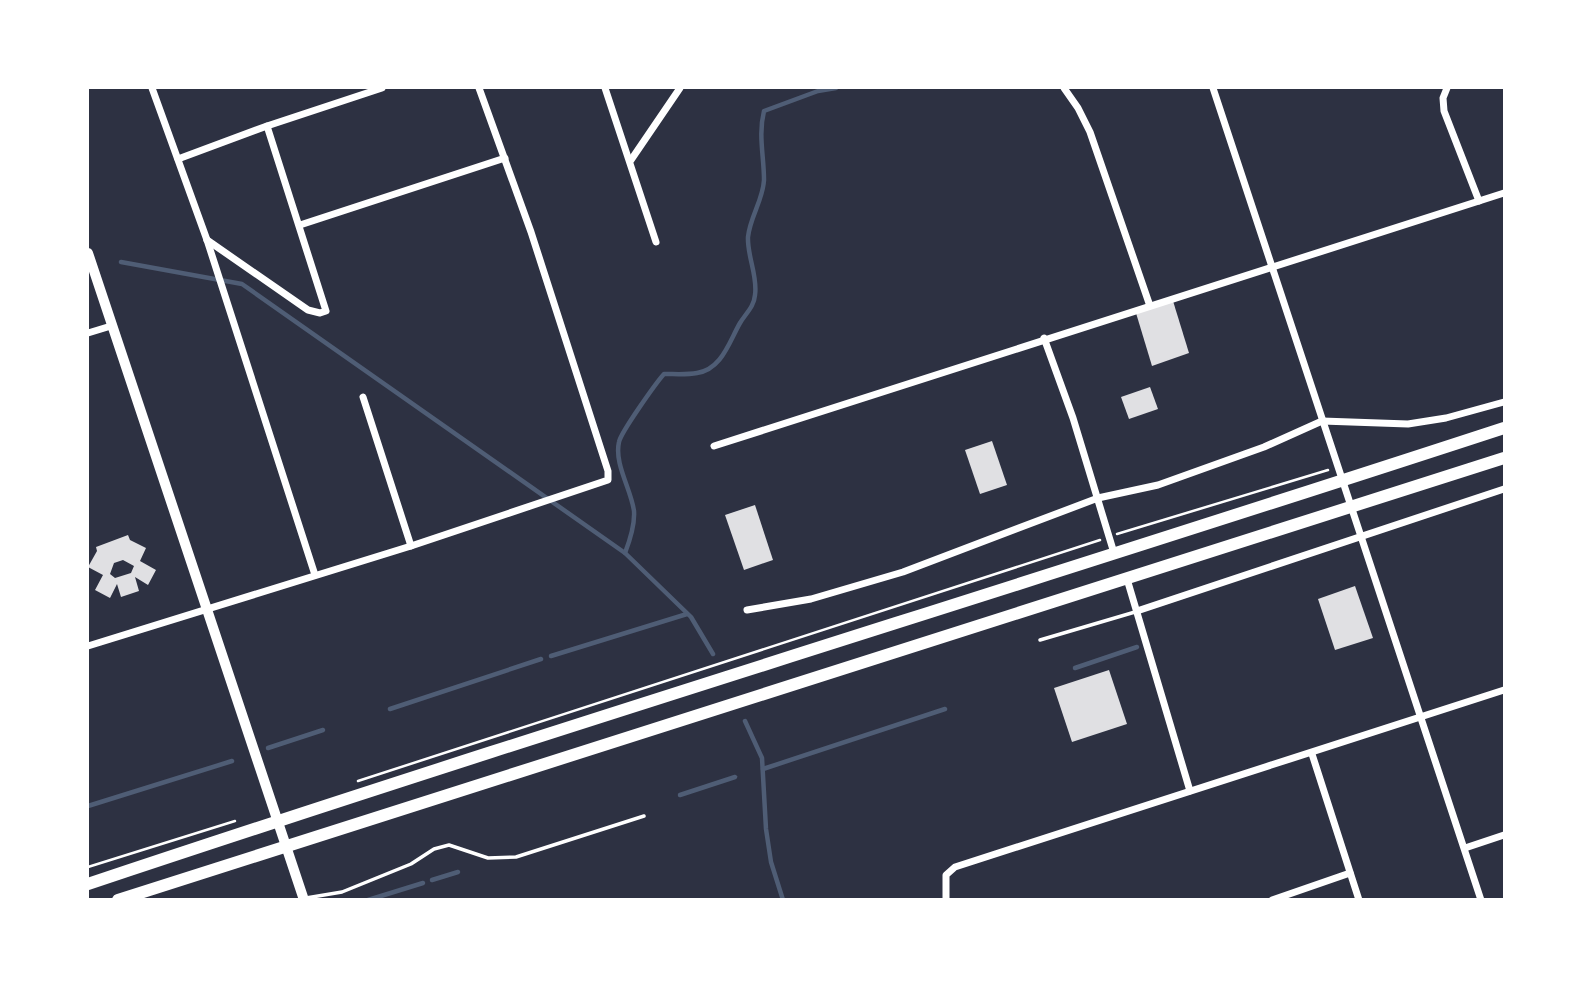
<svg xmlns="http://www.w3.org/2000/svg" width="1592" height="987" font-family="'Noto Sans',sans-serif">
  <rect width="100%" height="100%" fill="#2d3142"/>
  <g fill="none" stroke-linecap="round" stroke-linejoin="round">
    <g stroke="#4f5d75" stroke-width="4.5">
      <path d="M121,262L242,284L625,553L691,617L713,654"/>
      <path d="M625,553C630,540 635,525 634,511C631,489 614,464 619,442C621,432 656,383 664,374C675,374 687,375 697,373C722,369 729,342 740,323C746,313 754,307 755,295C758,276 747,256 748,237C750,217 763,200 764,180C764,156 758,135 764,111L818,91L836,88"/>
      <path d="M551,656L687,614"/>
      <path d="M1075,668L1137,647"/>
      <path d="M390,709L541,659"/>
      <path d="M745,721L762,758L766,829L771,862L783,900"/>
      <path d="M268,748L323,730"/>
      <path d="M763,769L945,709"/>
      <path d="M680,795L735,777"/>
      <path d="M88,806L232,761"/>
      <path d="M432,880L458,872"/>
      <path d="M368,900L423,883"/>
    </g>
  </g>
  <g fill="#e0e0e3" fill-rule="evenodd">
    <path d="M1173,301L1189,353L1152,366L1136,313Z"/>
    <path d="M1150,387L1158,409L1129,419L1121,397Z"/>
    <path d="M992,441L1007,485L980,494L965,450Z"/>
    <path d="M755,505L773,560L744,570L725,515Z"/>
    <path d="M128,535L130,540L146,548L140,561L156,570L148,585L135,577L139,591L121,597L117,584L110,598L95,590L103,575L88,567L97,551L96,547ZM123,560L134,566L131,573L115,578L110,574L114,563Z"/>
    <path d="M1355,586L1373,638L1335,650L1318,599Z"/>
    <path d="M1109,670L1127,724L1072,742L1054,688Z"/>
  </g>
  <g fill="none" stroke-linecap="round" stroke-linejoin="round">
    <g stroke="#fff" stroke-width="2.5">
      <path d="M1117,534L1328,470"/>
      <path d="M358,781L1100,540"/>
      <path d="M88,867L235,821"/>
    </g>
    <g stroke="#fff" stroke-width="3.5">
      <path d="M1040,640L1135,612"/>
      <path d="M306,898L342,892L411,864L434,849L449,845L488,858L516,857L644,816"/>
    </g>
    <g stroke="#fff" stroke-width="7">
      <path d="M152,88L207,240L315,575"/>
      <path d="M605,88L656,242"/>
      <path d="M1064,88L1078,108L1090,132L1150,306"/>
      <path d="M1213,88L1481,900"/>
      <path d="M1447,88L1443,98L1444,111L1479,201"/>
      <path d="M178,159L267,126L382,88"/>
      <path d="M631,160L680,88"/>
      <path d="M300,225L505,158"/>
      <path d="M207,240L308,310L320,313L326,311L267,126"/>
      <path d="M88,333L111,326"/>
      <path d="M1044,338L1073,418L1114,553"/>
      <path d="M363,397L411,546"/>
      <path d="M714,446L1504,193"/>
      <path d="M1127,579L1190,791"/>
      <path d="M747,610L811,599L903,572L1098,498L1158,485L1264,447L1322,421L1408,424L1446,418L1504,402"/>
      <path d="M1137,611L1504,489"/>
      <path d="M88,646L411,546L608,480V471L531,232L479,88"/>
      <path d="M1312,754L1359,900"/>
      <path d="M1465,848L1504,835"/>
      <path d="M946,900V875L955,867L1504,690"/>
      <path d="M1272,900L1350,873"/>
    </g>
    <path stroke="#fff" stroke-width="10" d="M88,253L304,900"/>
    <g stroke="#fff" stroke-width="12">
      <path d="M88,884C558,727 1033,582 1504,428"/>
      <path d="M118,900L1504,458"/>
    </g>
  </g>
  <rect width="1592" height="987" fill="none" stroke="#ffffff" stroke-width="178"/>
</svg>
